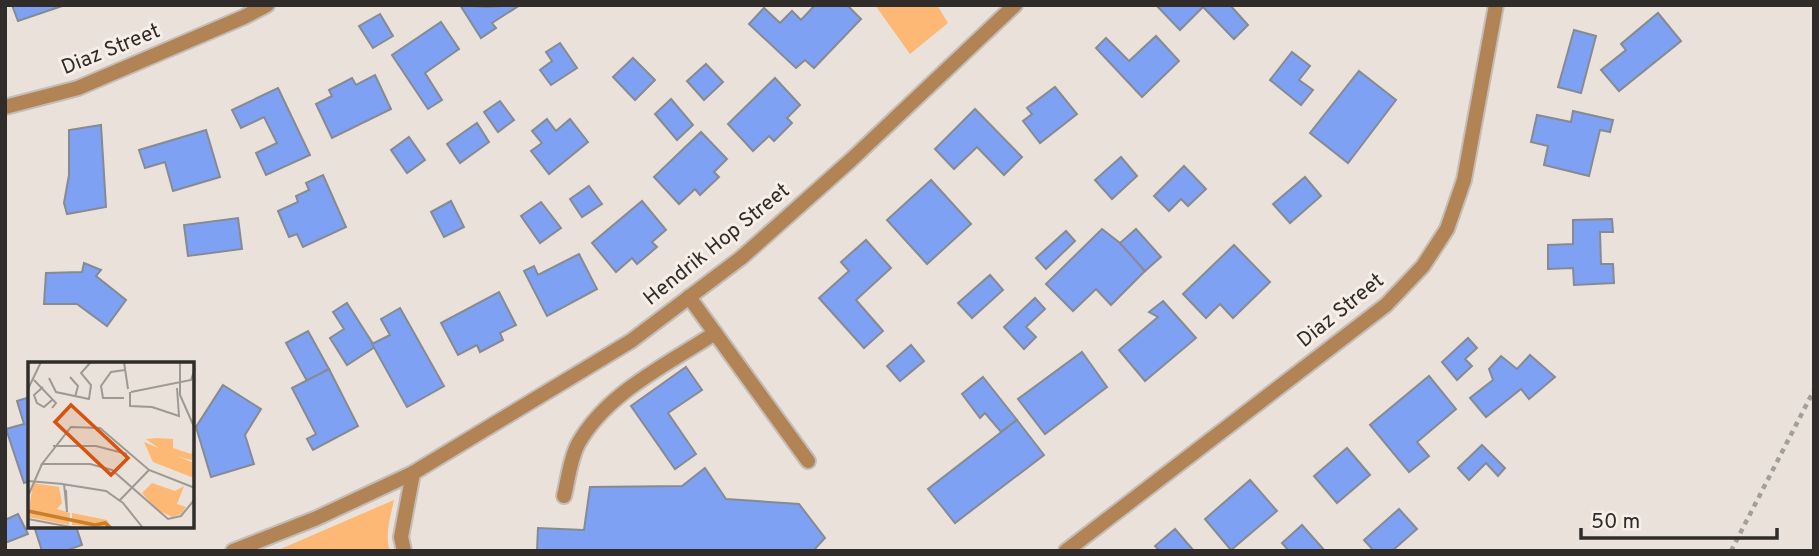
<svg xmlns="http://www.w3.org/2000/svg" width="1819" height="556" font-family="Overpass,sans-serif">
  <rect width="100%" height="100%" fill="#e9e1da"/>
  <g fill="#fcb874">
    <path d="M875,5H937L948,23L910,54Z"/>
    <path d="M394,500C391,515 384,535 390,551H276Z"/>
  </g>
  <g fill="#7fa1f4" stroke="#868a92" stroke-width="2">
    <path d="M12,5H65L18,21Z"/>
    <path d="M460,5L486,7L520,5L492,23L496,28L481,38Z"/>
    <path d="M815,5H847L861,19L814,68L805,60L796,68L749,24L764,8L780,23L792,11L801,20Z"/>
    <path d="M1156,5H1230L1248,25L1234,39L1203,7L1180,30Z"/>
    <path d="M1658,13L1681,41L1619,91L1601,70L1626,50L1621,44Z"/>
    <path d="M380,14L393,36L373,48L359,26Z"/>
    <path d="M441,22L459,49L425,73L442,100L428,109L392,55Z"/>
    <path d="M1574,30L1596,36L1581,93L1558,87Z"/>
    <path d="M1156,36L1179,61L1142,97L1096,48L1106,38L1129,61Z"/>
    <path d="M560,43L577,68L551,85L540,70L552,61L546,52Z"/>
    <path d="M1292,52L1310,66L1299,80L1313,90L1301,105L1270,80Z"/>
    <path d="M633,58L655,80L635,100L613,77Z"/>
    <path d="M706,64L723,82L704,100L687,81Z"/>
    <path d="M1359,71L1396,100L1348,163L1310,133Z"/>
    <path d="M375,75L391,109L332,138L316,104L332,96L329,90L352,78L356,85Z"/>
    <path d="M775,78L800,105L787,118L792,123L774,141L769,136L753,151L728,124Z"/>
    <path d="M1055,87L1077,114L1040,143L1023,121L1032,114L1027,108Z"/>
    <path d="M278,88L310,155L266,175L256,153L277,143L264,117L241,128L232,110Z"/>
    <path d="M671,99L693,125L677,140L655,114Z"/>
    <path d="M500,101L514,120L498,132L484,112Z"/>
    <path d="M975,109L1022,157L1004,175L977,147L954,169L935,149Z"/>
    <path d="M1573,111L1613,120L1610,132L1600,130L1589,176L1544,165L1548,146L1531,142L1537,115L1571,122Z"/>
    <path d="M547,119L556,131L570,119L588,142L549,174L531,151L542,143L532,131Z"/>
    <path d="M477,123L489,142L460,163L447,144Z"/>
    <path d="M101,125L106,207L67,214L64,203L69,175V130Z"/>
    <path d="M206,130L220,177L173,191L165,162L145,168L139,150Z"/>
    <path d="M701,132L727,159L714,172L719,177L700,195L695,189L679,204L654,177Z"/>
    <path d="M409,137L425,160L407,173L391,150Z"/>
    <path d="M1121,157L1137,176L1112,199L1095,180Z"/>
    <path d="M1184,166L1206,189L1188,206L1181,199L1169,211L1154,196Z"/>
    <path d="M323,175L346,227L303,247L297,234L289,237L278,211L298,202L296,196L309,190L306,183Z"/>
    <path d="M1305,177L1321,196L1290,223L1273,204Z"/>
    <path d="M931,180L971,224L927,264L887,220Z"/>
    <path d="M589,186L602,204L582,217L570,199Z"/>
    <path d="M451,201L464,227L444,237L431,212Z"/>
    <path d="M642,201L666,230L652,242L657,247L637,264L632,258L616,272L592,243Z"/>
    <path d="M541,202L561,228L540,243L521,216Z"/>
    <path d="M238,218L242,249L188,256L184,225Z"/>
    <path d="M1612,219L1613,232H1600L1601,264H1613L1614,283L1574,285L1573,268L1548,269V245L1573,244V220Z"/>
    <path d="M1102,229L1120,243L1145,271L1111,305L1096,289L1073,311L1046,284Z"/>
    <path d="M1136,229L1161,257L1145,271L1120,243Z"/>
    <path d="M1066,231L1075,241L1046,269L1036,258Z"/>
    <path d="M866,240L891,268L856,300L883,331L864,348L819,298L849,271L841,262Z"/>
    <path d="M1234,245L1270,282L1233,318L1220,304L1206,318L1183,294Z"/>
    <path d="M579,254L597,289L547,316L524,271L534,266L538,275Z"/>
    <path d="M84,263L101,270L96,276L126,300L107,326L77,304H44L46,273L82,272Z"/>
    <path d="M990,275L1003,290L972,318L958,303Z"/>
    <path d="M499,292L516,325L500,333L503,340L480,352L477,345L458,355L441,323Z"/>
    <path d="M1035,298L1045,309L1026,327L1036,337L1024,349L1004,327Z"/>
    <path d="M1163,301L1196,338L1145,381L1119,350L1158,317L1149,312Z"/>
    <path d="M347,303L375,347L347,365L330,338L344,329L333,312Z"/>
    <path d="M400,308L444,386L407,407L372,344L390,335L381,319Z"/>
    <path d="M308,331L329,369L307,381L286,343Z"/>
    <path d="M1468,338L1477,348L1465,359L1472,366L1457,380L1442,362Z"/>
    <path d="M911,345L924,361L900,381L887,366Z"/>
    <path d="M1082,352L1107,387L1045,434L1018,399Z"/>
    <path d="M1530,355L1555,377L1529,399L1521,389L1486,417L1470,398L1493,380L1489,369L1501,356L1517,369Z"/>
    <path d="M686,367L702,390L668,413L696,454L675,469L631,406Z"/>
    <path d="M329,369L358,426L313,450L307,439L316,434L292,388Z"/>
    <path d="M1429,376L1456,409L1417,442L1429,456L1409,472L1370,425Z"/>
    <path d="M983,377L1017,420L1001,432L985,413L980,418L962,394Z"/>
    <path d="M223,385L261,409L245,435L254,464L211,477L196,427Z"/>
    <path d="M30,397V481L24,483L6,429L24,424L17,401Z"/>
    <path d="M1017,420L1044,455L955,523L928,489Z"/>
    <path d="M1482,445L1505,468L1498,476L1486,463L1469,480L1458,468Z"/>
    <path d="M1347,448L1370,475L1337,503L1314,476Z"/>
    <path d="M705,468L726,499L799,504L825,538L813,551H537L538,528L584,530L590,487L682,486Z"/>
    <path d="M1250,480L1277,511L1231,550L1205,519Z"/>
    <path d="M1399,509L1417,529L1392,551H1374L1364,540Z"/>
    <path d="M18,514L28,534L5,543V520Z"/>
    <path d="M1302,525L1325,551H1289L1282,543Z"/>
    <path d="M34,526H76L82,545L65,551H42Z"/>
    <path d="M1175,529L1194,551H1160L1155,546Z"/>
  </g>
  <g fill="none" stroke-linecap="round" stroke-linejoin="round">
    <g stroke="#c4bdb7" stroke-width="18">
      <g id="service">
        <path d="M689,297L808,461"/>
        <path d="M564,496C568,480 570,459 578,444C607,392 667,365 715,333"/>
      </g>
    </g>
    <g stroke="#c4bdb7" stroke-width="18">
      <g id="minor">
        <path d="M5,107L78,88L244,17L267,5"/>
        <path d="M233,551L317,518L413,473L631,341L741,258L851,160L1015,5"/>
        <path d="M404,551L401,537L413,473"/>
        <path d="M1066,551L1386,305L1423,266L1447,229L1464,180L1496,5"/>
      </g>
    </g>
    <path stroke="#a49e99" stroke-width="4.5" stroke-dasharray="5 5" stroke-linecap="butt" d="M1731,551L1814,390"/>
    <use href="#service" stroke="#b28355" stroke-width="14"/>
    <use href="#minor" stroke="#b28355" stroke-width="14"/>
  </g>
  <g text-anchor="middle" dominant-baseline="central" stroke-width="6" stroke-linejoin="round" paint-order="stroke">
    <g font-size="21" fill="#2f2c29" stroke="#f6eee7">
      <text transform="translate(111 50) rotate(-22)">Diaz Street</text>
      <text transform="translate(717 245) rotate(-39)">Hendrik Hop Street</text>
      <text transform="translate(1341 311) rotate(-39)">Diaz Street</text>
    </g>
  </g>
  <g transform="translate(28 362)">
    <rect width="166" height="166" fill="#e9e1da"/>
    <path d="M129,76L145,77V86L163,92L166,84V99L136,90L118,77ZM116,80L166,101V116L125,100ZM5,121L37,126L31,125L34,141L29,147L42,151L41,163L0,155ZM124,121L147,129L156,124L149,142L158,145L153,152L144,155L128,147L114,131ZM44,151L79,158L84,166L44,163Z" fill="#fcb874"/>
    <path fill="none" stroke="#c78030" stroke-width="3.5" d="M0,149L67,163L77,161L83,166"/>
    <path fill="none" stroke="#9f9993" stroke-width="2" d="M96,0L100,27M152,0V33L167,67M42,15L50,24L47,35M21,16L28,30L61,37L63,23L53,11L63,0M6,18L28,41L24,46M15,25L6,33L9,41L16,45L24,38M0,27L13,0M102,30V44L124,45L151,54L149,26M103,30L163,18L167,6M96,36H75L73,24L83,10L97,8M25,84H68L99,92M0,119L35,122M34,122L78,129L95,141L115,166M36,122L39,150L38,128M167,126L121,108L72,66L43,65L14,102H62L84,108L140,157L153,154L167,137M0,134L14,102M92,138L121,108M0,157L48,166"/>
    <path fill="#d6540f" fill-opacity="0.15" stroke="#d6540f" stroke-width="3.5" d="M43,43L100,96L83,113L27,60Z"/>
    <rect width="166" height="166" fill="none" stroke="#2f2c29" stroke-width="3.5"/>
  </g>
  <rect width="1819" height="556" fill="none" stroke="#2f2c29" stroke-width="14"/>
  <path d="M1581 528v10h196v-10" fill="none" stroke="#2f2c29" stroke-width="3.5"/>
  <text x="1591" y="528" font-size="21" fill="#2f2c29" stroke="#f6eee7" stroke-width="5" paint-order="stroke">50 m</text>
</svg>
